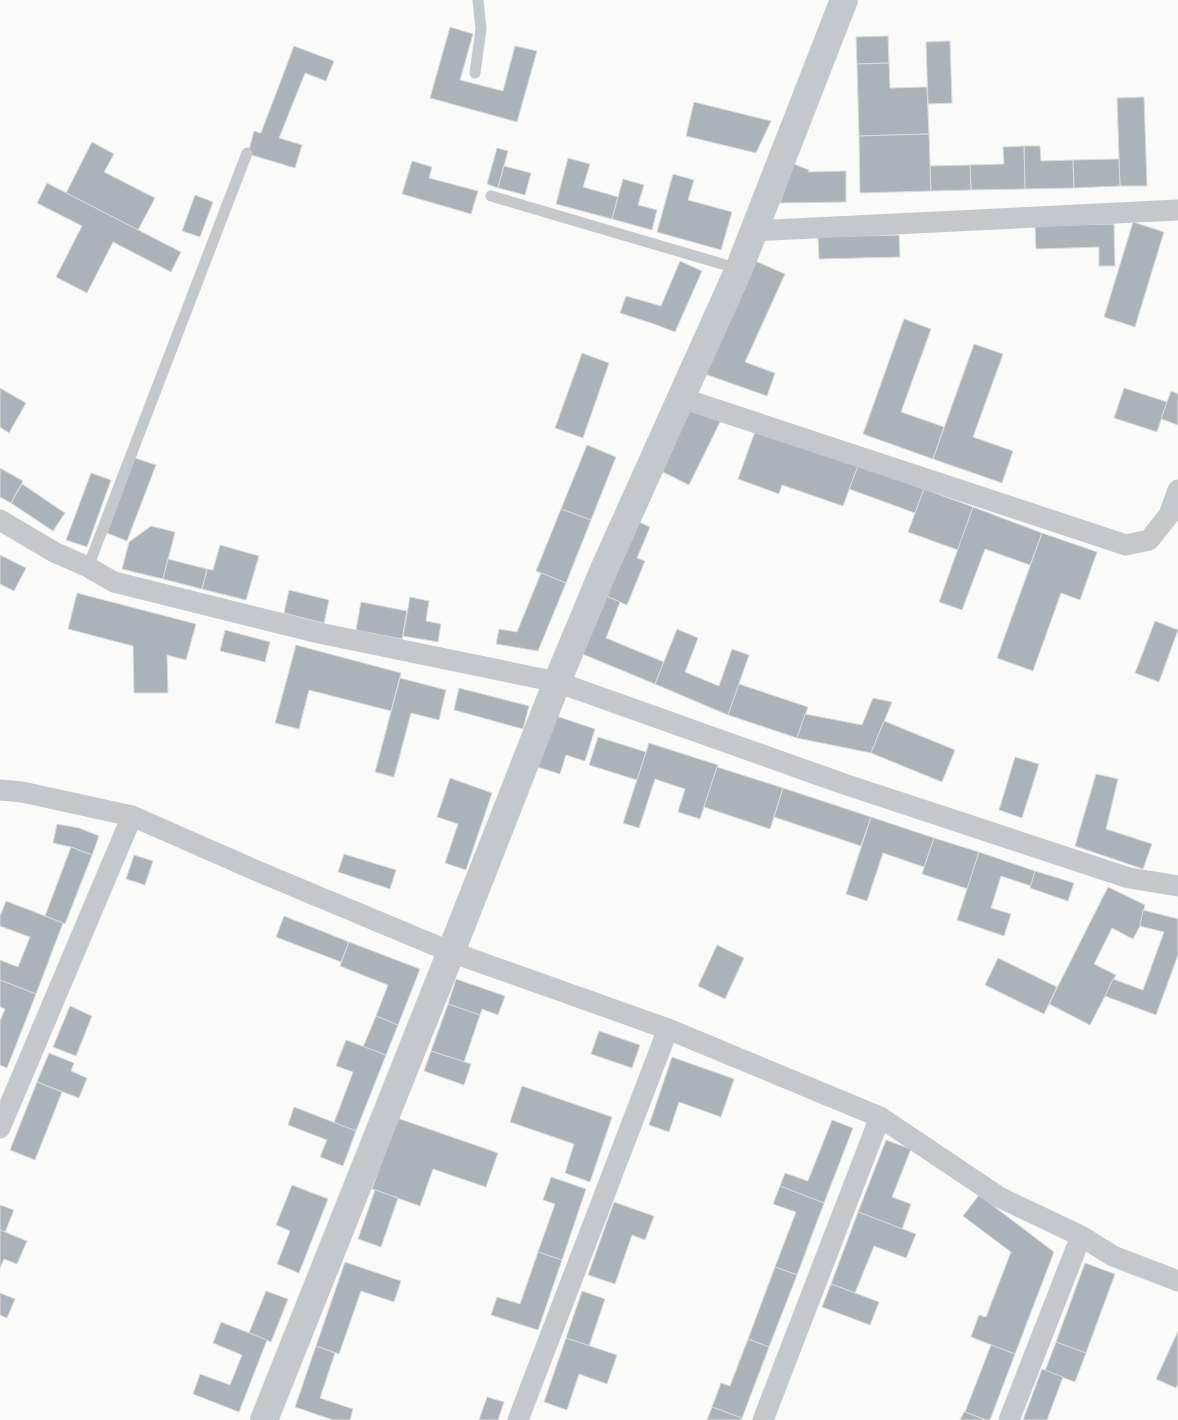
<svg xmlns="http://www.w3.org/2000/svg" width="1178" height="1420" font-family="'Nunito Sans',sans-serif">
  <rect width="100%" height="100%" fill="#fafaf8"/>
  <g fill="#aab3b9" stroke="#dcdcda">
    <path d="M450,27L473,34L460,80L503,91L515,46L537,51L517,122L430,98Z"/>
    <path d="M888,36L889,63L857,64L856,37Z"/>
    <path d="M950,41L952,103L928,104L926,42Z"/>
    <path d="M294,46L334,61L326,81L305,73L279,138L302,145L295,168L248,154L254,131L261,133Z"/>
    <path d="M889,63L890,88L927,87L929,134L859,136L857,64Z"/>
    <path d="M1144,97L1147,186H1120L1117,98Z"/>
    <path d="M694,102L771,121L756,153L686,136Z"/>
    <path d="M929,134L931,191L860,193L859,136Z"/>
    <path d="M92,142L114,154L104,172L155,198L138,230L66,193Z"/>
    <path d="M1024,146H1040L1041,161L1073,160L1074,188L1025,189Z"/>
    <path d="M1024,146L1025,189L971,190L970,165L1004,164L1003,147Z"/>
    <path d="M497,148L508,151L498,188L487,184Z"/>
    <path d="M568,158L590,164L583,187L618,197L612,219L556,204Z"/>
    <path d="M1119,159L1120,186L1074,188L1073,160Z"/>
    <path d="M412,161L432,167L429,178L478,191L471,214L402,194Z"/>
    <path d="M794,164L809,170L808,172L846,171V202L780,203Z"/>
    <path d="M970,165L971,190L931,191L930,166Z"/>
    <path d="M504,166L531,173L525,195L498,188Z"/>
    <path d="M673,174L694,180L688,200L732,212L721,250L657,232Z"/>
    <path d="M623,179L644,185L638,205L657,210L652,230L612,219Z"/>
    <path d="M47,183L181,252L171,272L113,242L87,293L56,277L82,226L37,203Z"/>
    <path d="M195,195L213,202L200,237L182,231Z"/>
    <path d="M1133,222L1164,232L1135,327L1104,317Z"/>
    <path d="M1114,224L1115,266H1099V247L1036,249L1035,226Z"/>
    <path d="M899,235L900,257L819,259L818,237Z"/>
    <path d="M753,260L785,274L745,362L775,373L767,396L702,373Z"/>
    <path d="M680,261L702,271L675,332L654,324L620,313L626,296L661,306Z"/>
    <path d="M904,319L931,329L901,412L944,427L933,459L863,434Z"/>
    <path d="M974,344L1003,354L973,437L1013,451L1002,483L933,459Z"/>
    <path d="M582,353L609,363L583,438L555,428Z"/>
    <path d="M0,388L26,403L9,433L0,427Z"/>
    <path d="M1124,388L1167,402L1157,432L1114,418Z"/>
    <path d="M1171,391L1178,394V425L1161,419Z"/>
    <path d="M687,404L721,420L689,485L655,468Z"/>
    <path d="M756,429L858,466L843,506L782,485L779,494L738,479Z"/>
    <path d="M587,445L616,457L591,520L561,509Z"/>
    <path d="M135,458L156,465L127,541L107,533Z"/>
    <path d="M858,466L924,489L915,513L849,489Z"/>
    <path d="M0,468L23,481L11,503L0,497Z"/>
    <path d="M91,473L111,480L87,547L66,540Z"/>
    <path d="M22,484L65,513L53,531L11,503Z"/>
    <path d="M924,489L973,507L958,550L908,532Z"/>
    <path d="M973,507L1042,533L1030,565L985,549L962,610L939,602Z"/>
    <path d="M561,509L591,520L566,583L536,571Z"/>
    <path d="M630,518L650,527L637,558L645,561L627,605L599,593Z"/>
    <path d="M151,526L175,532L163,579L122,569L129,542Z"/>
    <path d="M1042,533L1097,552L1080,600L1061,593L1033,671L997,658Z"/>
    <path d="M220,545L259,556L246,600L202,589L207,569L213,570Z"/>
    <path d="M0,555L26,568L14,591L0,584Z"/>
    <path d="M168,559L207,569L202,589L163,579Z"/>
    <path d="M541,573L566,583L538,651L496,644L499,629L517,632Z"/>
    <path d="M289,590L329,600L324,623L284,613Z"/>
    <path d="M77,593L196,624L186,660L167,655L168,693H134L133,646L68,629Z"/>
    <path d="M599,593L620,602L606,638L664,662L655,684L575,651Z"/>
    <path d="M410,597L429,601L426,621L441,624L438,642L403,636Z"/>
    <path d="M361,602L407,611L402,639L356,630Z"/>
    <path d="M1155,621L1178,630L1159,682L1135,673Z"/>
    <path d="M677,629L698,638L685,672L719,686L732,649L749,655L728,715L655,684Z"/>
    <path d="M225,630L270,642L265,662L220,651Z"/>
    <path d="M296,645L401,673L391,711L309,690L299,729L275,723Z"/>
    <path d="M400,678L446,690L439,720L411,713L394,777L375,772Z"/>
    <path d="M739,684L808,707L797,738L728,715Z"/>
    <path d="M459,688L529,706L523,729L454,710Z"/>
    <path d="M873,698L892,702L871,753L797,738L805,714L862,725Z"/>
    <path d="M550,714L595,729L585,761L566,755L560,774L534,766Z"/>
    <path d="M884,721L955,750L942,782L871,753Z"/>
    <path d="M598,737L646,752L637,780L589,765Z"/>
    <path d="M649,743L718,765L700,819L678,812L685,789L655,779L639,828L623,823Z"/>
    <path d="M1015,757L1039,764L1022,818L999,810Z"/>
    <path d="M717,767L783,788L770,829L704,807Z"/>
    <path d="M1096,774L1118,779L1106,829L1152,844L1143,869L1075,846Z"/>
    <path d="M450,778L492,793L466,870L445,863L458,824L437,817Z"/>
    <path d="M783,788L871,817L861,846L774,817Z"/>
    <path d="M871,817L934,838L924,867L883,853L867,901L846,894Z"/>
    <path d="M57,824L79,828L99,836L92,855L71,847L53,843Z"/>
    <path d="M934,838L979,852L968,889L922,874Z"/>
    <path d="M71,847L92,855L65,924L45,916Z"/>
    <path d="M979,852L1035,871L1031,886L1001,876L991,908L1011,914L1004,936L957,920Z"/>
    <path d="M344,854L396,870L390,889L338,872Z"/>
    <path d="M134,855L153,861L145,885L126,879Z"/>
    <path d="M1035,871L1074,883L1068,901L1030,888Z"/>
    <path d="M1108,887L1145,905L1140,926L1133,939L1112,928L1094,964L1116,975L1090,1025L1049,1004Z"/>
    <path d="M6,901L63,923L36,994L0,980V960L18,967L30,937L0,926V916Z"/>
    <path d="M1143,910L1178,919V955L1156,1015L1105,996L1113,979L1143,990L1164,932L1140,926Z"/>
    <path d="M284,916L349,942L341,962L276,937Z"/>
    <path d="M349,942L420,969L398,1025L376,1016L388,985L340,966Z"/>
    <path d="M717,945L744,958L725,999L698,986Z"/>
    <path d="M998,958L1057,987L1044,1014L985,985Z"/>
    <path d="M456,979L505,996L498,1015L482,1009L480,1015L448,1004Z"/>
    <path d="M0,980L36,994L7,1068L0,1065V1021L5,1009L0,1007Z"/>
    <path d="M448,1004L480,1015L464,1062L431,1051Z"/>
    <path d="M70,1006L92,1016L76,1056L53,1047Z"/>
    <path d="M376,1016L398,1025L386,1055L363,1047Z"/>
    <path d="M599,1031L640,1045L632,1068L591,1054Z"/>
    <path d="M346,1040L386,1055L356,1131L334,1123L353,1072L336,1066Z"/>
    <path d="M431,1051L471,1064L464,1085L424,1071Z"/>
    <path d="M49,1053L74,1063L71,1071L87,1078L79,1098L37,1082Z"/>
    <path d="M672,1057L734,1079L721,1117L679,1102L669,1132L649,1125Z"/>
    <path d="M37,1082L62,1092L35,1160L10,1150Z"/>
    <path d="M522,1086L612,1117L590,1182L565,1173L574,1144L510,1122Z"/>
    <path d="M294,1107L356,1131L343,1166L320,1157L327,1140L288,1125Z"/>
    <path d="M397,1118L498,1153L486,1187L433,1169L420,1206L372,1189Z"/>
    <path d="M832,1120L853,1128L824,1203L780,1186L785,1173L808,1181Z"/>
    <path d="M886,1140L911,1149L892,1197L911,1204L902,1229L858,1212Z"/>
    <path d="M551,1177L586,1189L562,1260L538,1252L555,1204L543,1200Z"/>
    <path d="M292,1185L328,1199L299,1273L277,1264L290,1231L276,1225Z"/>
    <path d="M780,1186L824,1203L797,1275L775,1267L796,1212L773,1204Z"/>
    <path d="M375,1190L398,1198L381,1247L358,1239Z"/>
    <path d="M979,1195L1054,1252L1015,1354L971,1337L979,1315L986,1317L1011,1252L963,1216Z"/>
    <path d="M614,1202L654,1216L645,1240L632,1235L615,1284L588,1275Z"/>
    <path d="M0,1205L14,1210L5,1232L0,1230Z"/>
    <path d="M858,1212L916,1234L906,1258L874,1246L855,1293L831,1284Z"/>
    <path d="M0,1230L27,1241L17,1264L4,1259L0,1268Z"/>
    <path d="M538,1252L562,1260L538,1330L491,1315L497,1297L520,1304Z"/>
    <path d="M345,1262L401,1281L394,1302L361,1291L339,1354L316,1346Z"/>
    <path d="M1085,1263L1115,1274L1086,1353L1056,1342Z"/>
    <path d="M775,1267L797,1275L769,1347L748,1339Z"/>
    <path d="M831,1284L879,1302L870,1325L822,1307Z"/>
    <path d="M266,1291L288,1299L271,1342L249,1333Z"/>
    <path d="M582,1291L605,1299L589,1346L566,1338Z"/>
    <path d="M0,1293L15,1299L7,1318L0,1315Z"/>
    <path d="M221,1322L267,1340L239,1412L193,1394L200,1374L230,1385L242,1355L213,1343Z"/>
    <path d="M1178,1331V1384L1176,1388L1156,1379Z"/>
    <path d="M566,1338L617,1355L607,1384L579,1374L567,1410L544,1402Z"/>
    <path d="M748,1339L769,1347L742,1418L712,1407L721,1383L730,1386Z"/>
    <path d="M1056,1342L1086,1353L1075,1382L1045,1371Z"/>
    <path d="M991,1345L1015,1354L990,1420H986L965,1412Z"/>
    <path d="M316,1346L335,1353L320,1398L353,1409L350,1420H333L295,1407Z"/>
    <path d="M1042,1369L1063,1377L1047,1420H1023Z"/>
    <path d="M487,1397L504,1402L498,1420H479Z"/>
    <path d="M712,1407L742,1418L741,1420H707Z"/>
    <path d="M964,1412H965L986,1420H960Z"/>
  </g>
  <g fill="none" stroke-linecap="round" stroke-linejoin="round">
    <g stroke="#c3c8cc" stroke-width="11">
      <path d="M475,73L481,29L478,0"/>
      <path d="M491,196L739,269"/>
      <path d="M88,567L247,153"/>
    </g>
    <g stroke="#c3c8cc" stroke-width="21">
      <path d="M754,231L1178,210"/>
      <path d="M681,398L1126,545L1149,540L1169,515L1178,490"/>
      <path d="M0,520L54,552L88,567L114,582L319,633L557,682L844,784L1129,878L1178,886"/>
      <path d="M0,790L22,792L132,816L257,871L451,952L668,1029L880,1117L999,1197L1081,1236L1113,1256L1178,1281"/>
      <path d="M0,1128L132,816"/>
      <path d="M518,1420L668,1029"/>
      <path d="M763,1420L880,1117"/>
      <path d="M1009,1420L1081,1236"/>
    </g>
    <path stroke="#c3c8cc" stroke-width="28" d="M264,1420L451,952L557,682L605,567L739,269L844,0"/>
  </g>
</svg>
